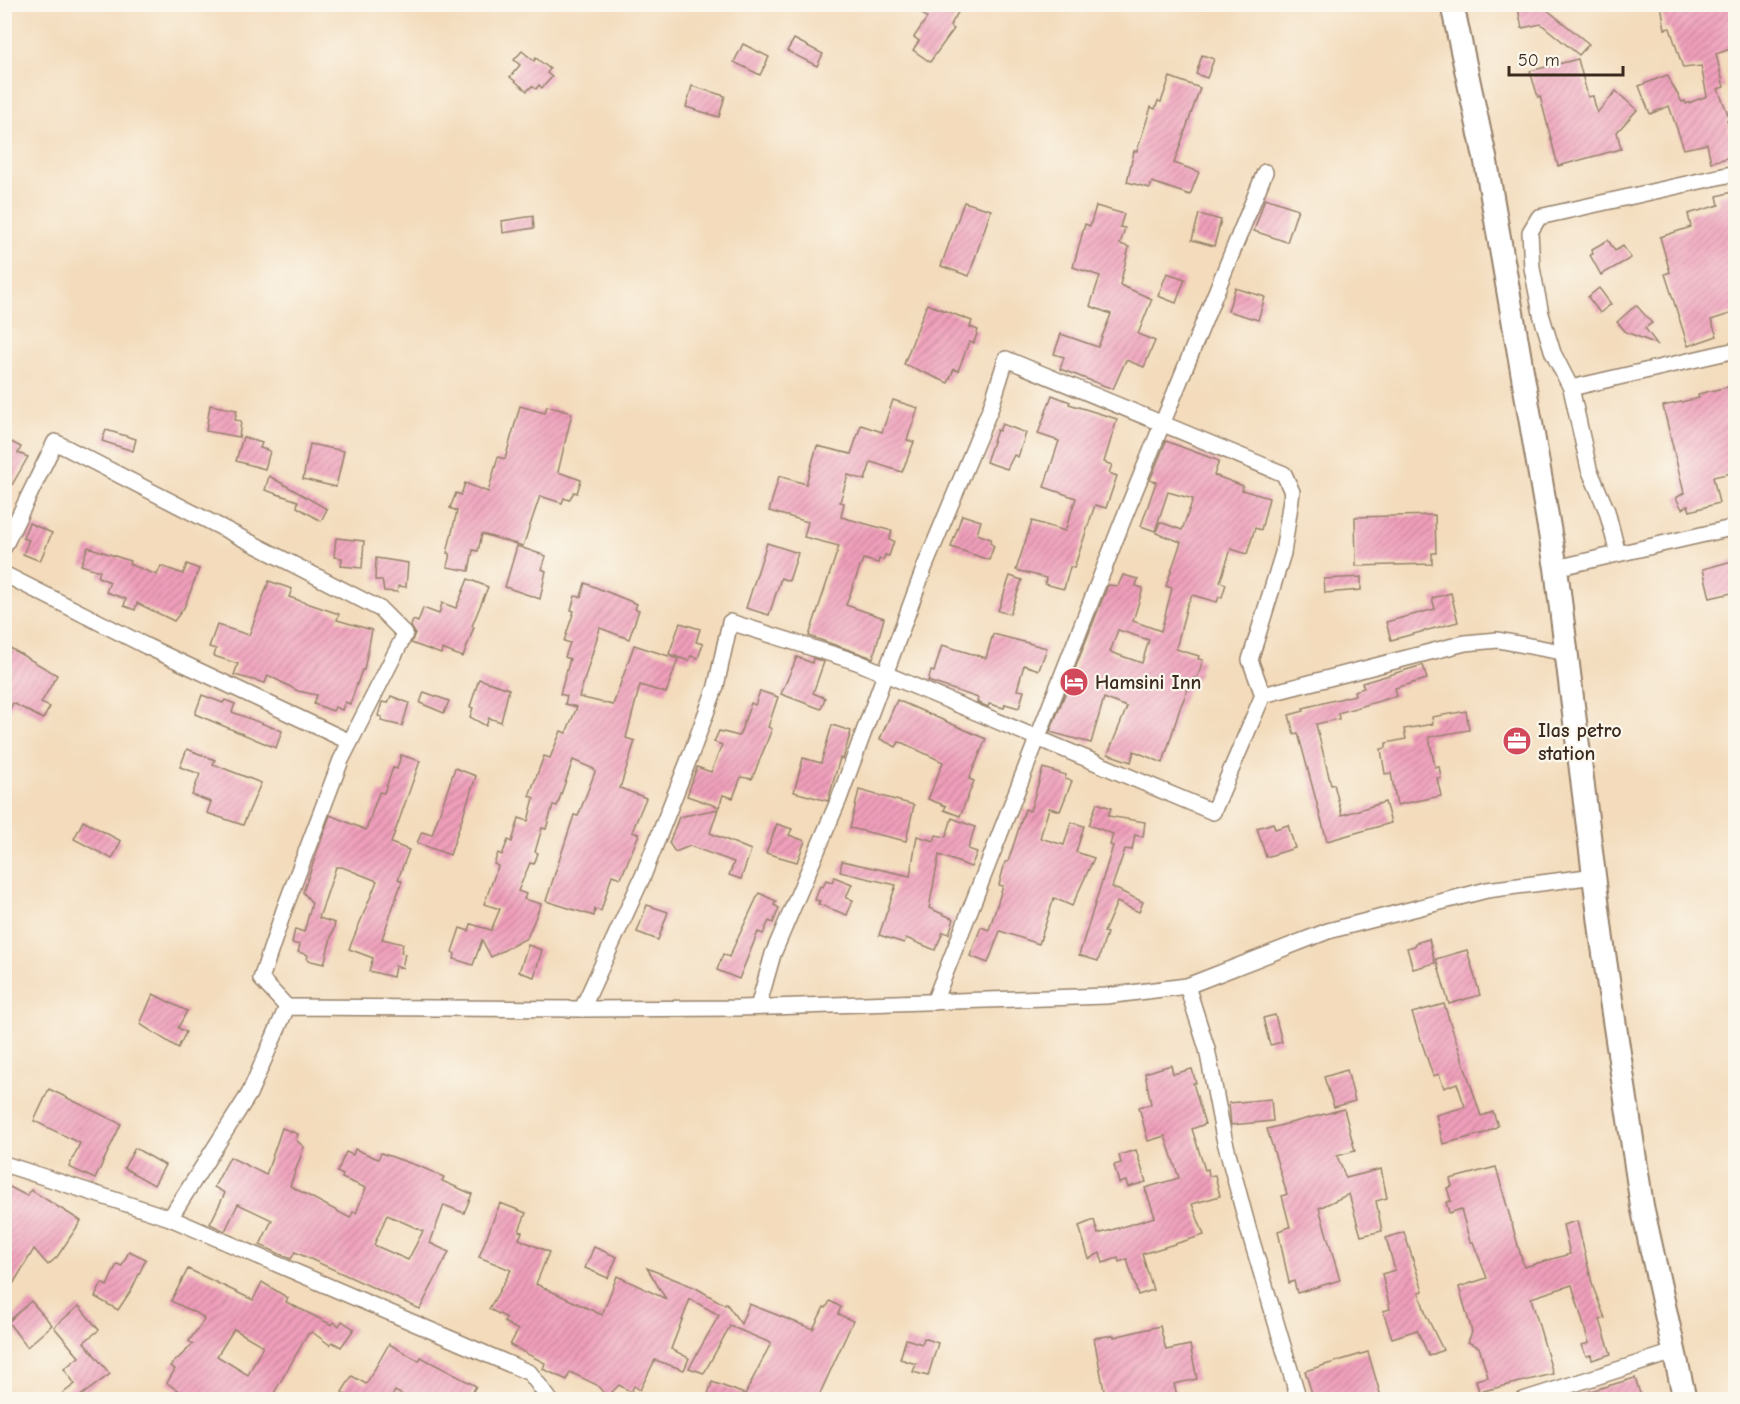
<svg xmlns="http://www.w3.org/2000/svg" width="1740" height="1404" font-family="'Comic Neue',sans-serif">
  <defs>
    <pattern id="building-hatch" width="6" height="6" patternUnits="userSpaceOnUse" patternTransform="scale(1.5)"><rect width="6" height="6" fill="#f09fbb"/><path d="M-1 1l2-2M0 6l6-6M5 7l2-2" fill="none" stroke="#c48297"/></pattern>
  </defs>
  <rect width="100%" height="100%" fill="#fbf7ec"/>
  <filter id="ink" filterUnits="userSpaceOnUse"><feTurbulence type="fractalNoise" baseFrequency=".0167" numOctaves="2"/><feDisplacementMap in="SourceGraphic" scale="12" xChannelSelector="R" yChannelSelector="G"/><feConvolveMatrix kernelMatrix="1 2 1 2 8 2 1 2 1" color-interpolation-filters="sRGB"/></filter>
  <filter id="wash" filterUnits="userSpaceOnUse"><feTurbulence type="fractalNoise" baseFrequency=".008" numOctaves="4" result="noise"/><feDisplacementMap in="SourceGraphic" scale="24" xChannelSelector="R" yChannelSelector="G"/><feGaussianBlur stdDeviation="1.35" result="paint"/><feColorMatrix in="noise" values="0 0 0 0 0 0 0 0 0 0 0 0 0 0 0 0 0 1.4 0 .05"/><feComposite in="paint" operator="in"/></filter>
  <g filter="url(#wash)">
    <rect width="100%" height="100%" fill="#f3dbbb"/>
    <g id="blocks">
      <g fill="url(#building-hatch)" fill-rule="evenodd">
        <path d="M911,4H954L960,9L950,26L954,29L930,62L913,50L919,41L914,37L927,18Z"/>
        <path d="M1517,4H1540L1589,44L1579,55L1541,24L1522,28Z"/>
        <path d="M1661,4H1730L1736,47L1716,54L1724,87L1718,89L1730,119L1727,120L1736,156L1711,162L1707,144L1684,149L1669,106L1650,114L1639,86L1667,75L1682,102L1685,101L1686,104L1707,96L1701,66L1683,68L1670,28L1665,29Z"/>
        <path d="M794,39L823,54L817,66L787,51Z"/>
        <path d="M743,44L769,57L760,75L734,62Z"/>
        <path d="M522,51L534,61L536,58L550,69L547,73L552,77L542,88L539,85L536,89L532,86L527,91L510,77L520,65L514,60Z"/>
        <path d="M1202,55L1214,59L1207,78L1196,74Z"/>
        <path d="M1578,59L1588,97L1593,96L1597,113L1616,91L1637,110L1617,132L1621,149L1558,166L1540,96L1538,97L1530,71Z"/>
        <path d="M1170,77L1200,88L1174,163L1199,172L1190,195L1152,182L1150,188L1127,182L1134,151H1137L1151,107L1155,109L1158,101L1161,102Z"/>
        <path d="M692,86L725,96L719,117L686,107Z"/>
        <path d="M1736,191V312L1711,320L1717,336L1688,346L1665,274L1670,272L1660,237L1691,227L1688,214L1719,205L1717,196Z"/>
        <path d="M1265,198L1298,209L1287,242L1254,231Z"/>
        <path d="M964,202L991,210L969,276L941,266Z"/>
        <path d="M1096,206L1124,214L1120,227L1125,228L1120,244L1129,247L1120,285L1152,299L1138,334L1155,341L1144,367L1126,360L1113,389L1060,369L1064,357L1054,354L1061,334L1098,347L1111,314L1090,306L1100,276L1073,267L1085,224L1090,226Z"/>
        <path d="M1199,214L1221,220L1214,246L1192,240Z"/>
        <path d="M533,216L534,228L503,233L502,221Z"/>
        <path d="M1608,240L1615,251L1623,246L1631,258L1601,275L1590,255L1593,254L1592,249Z"/>
        <path d="M1167,273L1185,279L1176,303L1158,296Z"/>
        <path d="M1235,288L1265,297L1258,320L1228,311Z"/>
        <path d="M1599,288L1611,304L1600,313L1588,297Z"/>
        <path d="M927,304L972,321L970,327L978,330L974,343L969,342L958,371L954,369L948,383L904,364Z"/>
        <path d="M1636,305L1652,323L1645,328L1657,344L1626,332L1617,322Z"/>
        <path d="M1736,385V472L1713,477L1719,503L1690,511L1688,505L1682,509L1676,498L1684,493L1663,406L1699,398L1698,394Z"/>
        <path d="M1052,395L1070,402L1069,404L1117,419L1104,462L1112,465L1109,473L1117,476L1106,508L1095,505L1074,568L1070,567L1064,589L1045,584L1046,578L1016,570L1032,521L1065,531L1076,498L1044,487L1059,441L1038,434Z"/>
        <path d="M893,400L918,408L907,440L914,442L902,472L871,462L865,480L848,475L840,502L844,503L841,517L892,531L889,540L894,541L889,556L885,555L883,560L879,559L878,563L863,559L846,605L884,618L873,658L809,636L839,546L804,537L808,522L769,511L779,476L806,484L817,446L851,454L861,425L882,432Z"/>
        <path d="M210,405L237,410L235,420L241,421L239,437L206,431Z"/>
        <path d="M520,406L545,413L547,406L572,413L558,472L581,480L577,493L574,492L569,500L564,498L562,503L540,496L523,546L482,534L478,551L473,550L469,571L447,567L450,554L447,553L457,511L450,508L456,493L461,495L465,483L488,492L498,457L505,459Z"/>
        <path d="M1002,424L1026,433L1018,457L1014,455L1007,469L986,462L997,430L999,431Z"/>
        <path d="M106,430L136,439L133,451L102,441Z"/>
        <path d="M243,437L262,443L260,448L270,451L265,469L236,461Z"/>
        <path d="M4,438L21,447L18,453L28,457L4,499Z"/>
        <path d="M1166,441L1219,461L1214,475L1243,486L1242,490L1269,498L1261,530L1255,528L1247,554L1231,549L1220,582L1226,584L1222,597H1219L1217,602L1192,595L1187,605L1176,649L1199,656L1198,659L1203,660L1197,679L1193,678L1191,682L1180,708L1163,763L1134,751L1131,762L1108,754L1127,707L1104,698L1091,743L1050,732L1108,585L1118,586L1123,575L1138,579L1136,586L1143,588L1133,621L1161,631L1172,588L1166,586L1181,542L1156,533L1160,522L1182,530L1193,499L1168,492L1155,531L1141,526L1156,482L1150,480ZM1118,630L1149,640L1142,663L1110,652Z"/>
        <path d="M310,444L344,451L336,487L303,479Z"/>
        <path d="M269,476L327,509L321,521L297,507L298,501L265,490Z"/>
        <path d="M962,515L981,521L977,534L991,539L990,543L994,546L989,560L951,547Z"/>
        <path d="M1435,515L1436,553H1432V564L1356,566L1355,517Z"/>
        <path d="M29,523L52,533L40,561L23,554L29,540L23,538Z"/>
        <path d="M336,538L364,541L362,568L341,566L342,558L334,557Z"/>
        <path d="M767,543L798,553L789,581L781,578L769,615L746,608Z"/>
        <path d="M517,546L546,556L542,569L546,571L540,599L505,587Z"/>
        <path d="M88,547L130,561L129,564L157,575L161,566L183,574L187,564L199,569L184,608L174,621L137,603L135,610L124,606L126,599L106,592L110,582L98,577L100,571L81,565Z"/>
        <path d="M376,558L408,563L406,587L398,586L397,592L384,591L382,580H375Z"/>
        <path d="M1736,560V592L1710,598L1703,569Z"/>
        <path d="M1010,576L1022,580L1010,614L998,611Z"/>
        <path d="M1361,577V590L1325,593L1324,579Z"/>
        <path d="M468,579L488,587L472,626L474,627L463,657L442,649L441,654L411,643L415,633L411,626L413,620L418,622L423,608L439,614L442,603L456,608Z"/>
        <path d="M269,581L292,589L289,597L339,614L337,620L372,630L364,670H362L350,704L345,702L342,710L335,707L333,711L314,704L317,695L298,691L268,675L265,683L234,675L238,664L214,656L216,649L209,647L217,625L249,635Z"/>
        <path d="M585,583L637,604L635,609L639,610L629,639L600,628L579,697L613,705L634,645L678,659L666,693L640,685L626,738L635,741L620,788L646,798L632,832L639,834L621,878L612,875L601,911L595,909L594,916L546,901L574,815L578,816L595,772L594,769L573,760L557,806L553,805L546,829L542,828L535,852L538,853L534,864L530,863L518,891L526,894L524,899L541,904L527,938L491,957L482,940L473,965L454,959L455,954L452,952L460,928L469,931L471,924L491,930L500,909L484,904L498,866L494,864L498,853L502,855L508,840L512,842L519,818L528,821L534,798L529,796L544,756L550,758L561,731L566,733L577,707L565,704L567,696L560,694L570,659L565,657L570,643L564,641L574,611L571,610L575,596L581,597Z"/>
        <path d="M1451,593L1458,622L1391,640L1386,622L1435,609L1432,598Z"/>
        <path d="M680,623L700,629L696,642L703,644L698,658L691,656L689,661L669,654Z"/>
        <path d="M993,634L1047,648L1039,670L1024,665L1017,690L1024,691L1019,708L1005,704L1004,708L989,704L988,707L977,702L978,698L928,681L931,671L934,672L942,645L986,658Z"/>
        <path d="M10,648L57,675L41,703L50,707L43,719L13,703L4,720V658Z"/>
        <path d="M797,657L812,663L813,658L824,662L813,693L825,698L821,709L781,694Z"/>
        <path d="M1423,665L1427,679L1395,688L1397,696L1338,713L1339,719L1316,724L1331,785L1334,784L1342,815L1385,802L1391,823L1327,841L1298,733L1294,734L1289,715L1304,711L1303,708L1355,695L1354,691L1364,688L1362,683Z"/>
        <path d="M479,679L509,689L501,722L489,718L486,726L470,717L473,708L470,707Z"/>
        <path d="M760,691L778,697L768,727L772,729L752,779L741,777L733,798L723,795L719,807L687,796L697,767L711,772L722,745L714,742L719,731L739,736L751,703L755,705Z"/>
        <path d="M424,692L449,701L444,713L420,703Z"/>
        <path d="M202,695L223,703L225,700L235,704L232,712L282,731L276,748L195,714Z"/>
        <path d="M391,696L409,703L402,726L381,721L382,717L378,716L382,702L388,703Z"/>
        <path d="M897,700L986,739L969,779L974,781L960,816L944,810L946,806L928,799L943,762L903,743L899,742L896,747L880,739Z"/>
        <path d="M1466,711L1469,730L1429,737L1435,767L1439,766L1441,778H1437L1441,796L1397,805L1391,773L1385,774L1381,749L1386,748V743L1406,739L1404,729L1433,724L1432,717Z"/>
        <path d="M832,725L851,731L843,759L840,758L828,801L794,792L803,758L821,763Z"/>
        <path d="M187,749L215,760L213,764L261,783L243,825L207,813L211,802L192,795L200,774L180,767Z"/>
        <path d="M401,755L420,761L391,843L409,850L398,879L402,881L382,939L403,944L401,953L405,954L402,968L395,966L393,977L369,971L373,958L349,949L377,881L342,867H336L319,918L335,923L324,964L307,960L308,955L298,952L300,945L292,943L295,929L304,932L312,903L303,892L330,815L366,830L379,792L384,793L393,768L397,769Z"/>
        <path d="M455,768L476,776L450,855L417,843L422,832L432,835Z"/>
        <path d="M1043,768L1066,775L1065,779L1072,781L1060,811L1049,808L1040,838L1064,845L1071,822L1084,826L1076,852L1094,858L1072,906L1054,898L1039,944L1000,931L988,963L970,956L981,927L989,930L1003,886L999,885L1005,862H1008L1025,809L1030,811Z"/>
        <path d="M859,790L914,805L906,841L850,828Z"/>
        <path d="M1097,803L1111,808L1108,816L1145,822L1143,837L1135,835L1132,850L1125,849L1112,887L1143,902L1139,912L1117,902L1104,932L1107,933L1098,961L1079,955L1113,846L1110,845L1113,834L1089,825Z"/>
        <path d="M718,809L710,833L751,850L741,879L729,875L734,862L690,846L675,852L669,843L679,817Z"/>
        <path d="M952,818L975,827L968,849L977,852L971,867L939,855L929,908L954,919L949,934L943,932L935,950L906,938L904,943L879,935L896,885L840,872L842,861L910,876L917,836L934,841L936,835L946,837Z"/>
        <path d="M83,821L121,841L112,859L74,839Z"/>
        <path d="M1273,823L1275,829L1288,825L1295,848L1266,857L1257,828Z"/>
        <path d="M777,824L792,829L789,835L805,841L797,862L766,853Z"/>
        <path d="M834,877L852,884L846,898L853,900L847,915L818,904L820,901L815,900L820,886L823,887L826,880L832,882Z"/>
        <path d="M759,893L776,901L774,905L779,908L773,923L769,921L763,934L758,932L739,979L717,970L723,954L729,957Z"/>
        <path d="M647,905L668,912L658,940L637,932Z"/>
        <path d="M1429,939L1435,963L1413,969L1407,948L1415,946V943Z"/>
        <path d="M528,945L542,950L534,977L519,972Z"/>
        <path d="M1467,950L1480,995L1449,1004L1436,959Z"/>
        <path d="M153,994L187,1011L178,1028L186,1032L178,1048L140,1024Z"/>
        <path d="M1444,1004L1481,1116L1493,1112L1498,1126L1485,1133L1443,1144L1436,1115L1465,1107L1457,1083L1444,1088L1439,1074L1433,1076L1412,1013Z"/>
        <path d="M1275,1015L1282,1042L1270,1045L1263,1018Z"/>
        <path d="M1171,1065L1173,1074L1192,1069L1196,1083H1193L1205,1124L1192,1129L1205,1170L1208,1169L1209,1176L1215,1175L1220,1196L1192,1204L1204,1235L1142,1254L1153,1290L1138,1295L1127,1259L1119,1262L1118,1258L1103,1263L1100,1253L1089,1259L1079,1226L1094,1220L1098,1234L1155,1217L1145,1188L1179,1178L1165,1136L1148,1141L1139,1107L1151,1104L1145,1073Z"/>
        <path d="M1347,1070L1355,1101L1334,1107L1324,1077Z"/>
        <path d="M49,1089L121,1124L95,1179L69,1167L80,1143L34,1121Z"/>
        <path d="M1271,1099L1273,1121L1231,1125L1229,1103Z"/>
        <path d="M1344,1109L1355,1151L1337,1156L1346,1178L1381,1169L1387,1198L1376,1201L1382,1231L1361,1236L1349,1194L1319,1208L1340,1280L1297,1293L1294,1281L1289,1283L1278,1231L1290,1227L1282,1196L1287,1194L1267,1129Z"/>
        <path d="M282,1128L298,1134L296,1140L304,1147L290,1186L350,1218L353,1212L356,1213L366,1188L342,1178L343,1175L337,1172L346,1152L353,1155L355,1149L378,1159L381,1153L421,1167L444,1177L442,1181L472,1194L464,1213L444,1205L430,1243L449,1252L420,1309L295,1252L291,1259L260,1245L272,1220L238,1204L225,1231L210,1224L225,1193L214,1187L230,1157L266,1175ZM387,1215L423,1231L408,1260L374,1245Z"/>
        <path d="M135,1148L165,1165L154,1185L124,1168Z"/>
        <path d="M1136,1150L1146,1182L1128,1187L1126,1181L1119,1183L1114,1165L1121,1163L1119,1155Z"/>
        <path d="M1496,1167L1524,1267L1570,1254L1563,1225L1577,1221L1593,1287L1605,1318L1600,1320L1611,1354L1592,1360L1591,1355L1586,1356L1582,1345L1589,1343L1572,1285L1531,1298L1553,1374L1479,1392L1476,1380L1488,1377L1479,1347L1468,1342L1472,1332L1459,1287L1487,1278L1473,1242H1470L1461,1209L1449,1213L1446,1202L1451,1201L1447,1188L1452,1186L1450,1179Z"/>
        <path d="M4,1184L27,1196L31,1190L81,1221L57,1257L48,1265L34,1249L4,1299Z"/>
        <path d="M500,1203L526,1213L519,1231L522,1232L519,1239L549,1252L536,1284L602,1315L617,1276L666,1299L647,1268L696,1288L725,1305L726,1303L741,1324L749,1304L813,1329L824,1307L826,1308L830,1301L841,1307L838,1314L853,1321L817,1400H706L712,1382L745,1394L771,1343L730,1326L704,1373L689,1368L719,1315L690,1299L671,1349L689,1358L684,1370L655,1360L640,1390L634,1386L631,1392L619,1385L607,1397L597,1385L570,1372L567,1380L543,1369L545,1363L510,1345L518,1330L504,1322L507,1318L489,1309L511,1270L479,1257Z"/>
        <path d="M1404,1232L1423,1291L1419,1292L1426,1315L1443,1350L1429,1356L1417,1330L1392,1338L1383,1311L1390,1309L1382,1274L1395,1270L1386,1238Z"/>
        <path d="M594,1247L617,1257L608,1278L585,1268Z"/>
        <path d="M129,1251L146,1259L132,1289L118,1310L95,1297L102,1283L107,1286L117,1264L122,1266Z"/>
        <path d="M188,1269L253,1300L262,1282L288,1298L286,1302L332,1325L334,1322L339,1326L342,1321L354,1329L341,1347L332,1342L330,1345L312,1332L308,1334L270,1400H192L167,1383L175,1369L170,1366L193,1344L189,1341L204,1320L202,1316L171,1301ZM234,1329L263,1346L248,1375L217,1356Z"/>
        <path d="M31,1301L52,1325L27,1347L8,1322Z"/>
        <path d="M79,1306L99,1330L84,1342L110,1374L75,1400H54L75,1384L64,1369L79,1357L54,1327Z"/>
        <path d="M1160,1326L1166,1350L1190,1345L1197,1379L1174,1384L1178,1400H1118L1117,1393L1105,1396L1094,1338L1114,1335V1337Z"/>
        <path d="M924,1338L938,1343L928,1376L913,1372L916,1364L900,1359L906,1339L922,1344Z"/>
        <path d="M389,1344L419,1361L421,1357L476,1386L468,1400H411L395,1391L390,1400H353L342,1392L352,1376L366,1384Z"/>
        <path d="M1368,1352L1382,1400H1314L1305,1371Z"/>
        <path d="M1635,1378L1642,1400H1573V1396Z"/>
      </g>
    </g>
  </g>
  <g filter="url(#ink)">
    <use href="#blocks" fill-opacity="0" stroke="#97826c" stroke-width="1.5"/>
    <g fill="none" stroke-linecap="round" stroke-linejoin="round">
      <g stroke="#97826c" stroke-width="18">
        <g id="minor">
          <path d="M1571,388L1736,350"/>
          <path d="M4,547L55,442L380,609L405,634L341,760L284,910L261,979L287,1007"/>
          <path d="M1618,554L1607,511L1589,469L1571,388L1553,353L1541,314L1532,268L1530,232L1539,217L1736,173"/>
          <path d="M1556,568L1736,527"/>
          <path d="M4,574L146,646L350,742"/>
          <path d="M1187,986L1207,1049L1224,1138L1248,1228L1299,1400"/>
          <path d="M934,1002L1123,520L1265,172"/>
          <path d="M758,1007L773,954L839,799L925,566L991,407L1006,359L1284,474L1292,492L1283,553L1250,660L1263,695"/>
          <path d="M582,1009L738,1008L1106,996L1187,986L1328,931L1487,890L1595,876"/>
          <path d="M4,1164L170,1218L249,1094L287,1007L582,1009L643,876L691,754L716,686L730,622L857,662L1213,812L1263,695L1465,643L1498,640L1567,653"/>
          <path d="M170,1218L530,1373L550,1400"/>
          <path d="M1523,1400L1674,1352"/>
        </g>
      </g>
      <g stroke="#97826c" stroke-width="26">
        <path id="highway" d="M1452,4L1486,162L1556,568L1602,940L1642,1206L1685,1400"/>
      </g>
      <use href="#minor" stroke="#fff" stroke-width="15"/>
      <use href="#highway" stroke="#fff" stroke-width="22"/>
    </g>
  </g>
  <defs>
    <g id="hotel-disc" transform="scale(1.5)"><circle r="9.5" fill="#d1495b" stroke="#fbf7ec"/><path d="M-6-4.5h1.5V1H6V5H4.5V3h-9V5H-6ZM-4 0a1.8 1.8 0 1 1 3.6 0ZM.5 0V-2.5h3Q6-2.5 6 0Z" fill="#fff"/></g>
    <g id="office-disc" transform="scale(1.5)"><circle r="9.5" fill="#d1495b" stroke="#fbf7ec"/><path d="M-6-3h4V-5.5h4V-3h4V5H-6ZM-1-4.5V-3h2v-1.5ZM-6 0V1H6V0Z" fill="#fff"/></g>
  </defs>
  <g fill-rule="evenodd">
    <use href="#hotel-disc" x="1074" y="682"/>
    <use href="#office-disc" x="1517" y="741"/>
  </g>
  <g text-anchor="middle" dominant-baseline="central" stroke-width="4.5" stroke-linejoin="round" paint-order="stroke">
    <g font-size="20" font-weight="bold" fill="#3b2a1e" stroke="#fbf7ec" text-anchor="start">
      <text x="1095" y="682">Hamsini Inn</text>
      <text x="1538" y="730">Ilas petro<tspan x="1538" dy="23">station</tspan></text>
    </g>
  </g>
  <rect width="1740" height="1404" fill="none" stroke="#fbf7ec" stroke-width="24"/>
  <path d="M1509 66v9h114v-9" fill="none" stroke="#3b2a1e" stroke-width="3"/>
  <text x="1518" y="66" font-size="18" fill="#3b2a1e" stroke="#fbf7ec" stroke-width="4.5" paint-order="stroke">50 m</text>
</svg>
